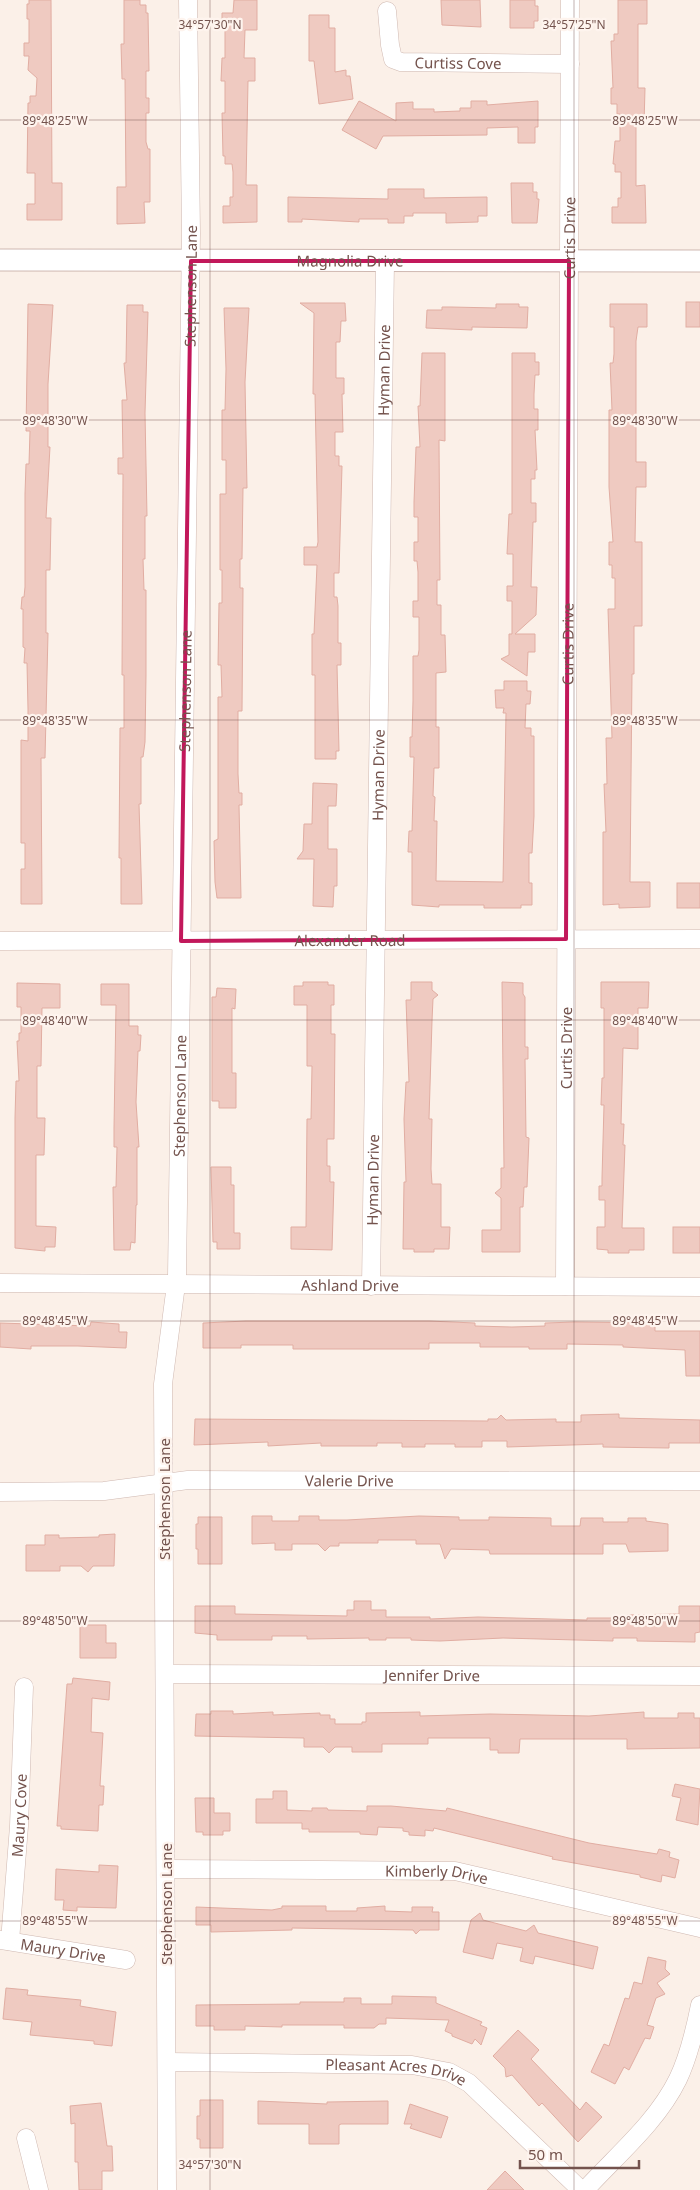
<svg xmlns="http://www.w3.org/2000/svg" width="700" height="2190" font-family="'Noto Sans',sans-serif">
  <rect width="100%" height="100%" fill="#fbf0e8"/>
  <g fill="#efcac1" stroke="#e1ada2">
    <path d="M29,0H51L52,183H62V220H27V204H35V173H27L28,103H30V96H36L37,78L28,70L29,56H24V43H29V19H27V4H29Z"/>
    <path d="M124,0H140V5H146V13H148L149,71H146V98H149V113H146V142L148,149H150V202H144L145,223L117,224V187H126L125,79H122L121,44H124Z"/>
    <path d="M234,0H257V30H245L244,58H255V81H248L246,185H257V222L223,223V206H230V197H233V172L232,164H225V156H223L222,113H225V81H221L222,58H225V30H222V13H233Z"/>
    <path d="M441,0H480L481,27L442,25Z"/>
    <path d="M510,0H535V6H538V21H534V28H510Z"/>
    <path d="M618,0H647V24H638V88H645L644,125L636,124V186L645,185L646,223H612V207H618V198H621V172H615V164H613L615,141H620V114H617V104H611V88H613L611,41H614V34H618Z"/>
    <path d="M309,15H329V28H335V72L346,70V76H350L353,99L319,104L314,61H309Z"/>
    <path d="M359,101L396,121V103L413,102V109H434V112L460,111V108H471V101H487V105L538,101V127H535V143H518V127L487,128V135L383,136L376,149L342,130Z"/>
    <path d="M511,183H533V192H537V199H539L537,223H512Z"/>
    <path d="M388,189H424V198L487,197V216H478V222L446,223V213H413V216H404V223H388V219H359V222L302,219V222H288V197L388,199Z"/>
    <rect x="686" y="302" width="14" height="25"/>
    <path d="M300,303H345L346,321H341L340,342H336V378H344V394H342L343,432H335V456H339V466H342L339,573H334V597H337L338,606V643H341V665H337L339,751H336V759H315V675H312V634H314L317,565H304V547H317L318,542L315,394H313L314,313Z"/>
    <path d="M28,304L53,305L48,384V447H50L46,518H51L50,570H46V633H48L45,758H41L42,904H21V869H25V843H21V740L28,741V709L27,663H24L25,648L23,647V609H21L22,597H24L25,587V494L26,464H29L30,431H26Z"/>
    <path d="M496,304H519V307H528L527,328L472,327V330L426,328L427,310H442V307H451L496,308Z"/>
    <path d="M610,304H647V327H638L636,341V462H646V487H636L635,542H642V626H634V674H632L630,882H650V907L619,908V904L603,905V832H606L604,784H607L606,738H612L608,609H615V578H612V565H609V542H613L609,487V410H612L610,363H613L614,354V327H610Z"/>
    <path d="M127,305H143V312H148L145,413L147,516H145V559H143L144,590H146V675L145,742L143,757H141V804H139L142,904H121V858H119L120,728H124V675H122L123,474H118V458H123L122,400H127L124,363H126Z"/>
    <path d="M224,308H249L245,382L247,488H243L242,559H240V588H243L242,711H238V774L239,793H242V805H239L241,898H217L215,882L214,841L218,839V697H222L221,665H218L219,603H222V570H220V494H226V460H222V410H225L226,369Z"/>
    <path d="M422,353H445V441L439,440L440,580H437V605H441V635H445L446,672L436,673V727H439V768H434L433,796L435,797L434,821H437L436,881L503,882L506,713H503L504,708H496L495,690H504V681H527V691H531L530,704H526L525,728H531V736H534V816L532,853H529V883H532V905H521V908H484V905H439V907L412,905V852H408L409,831H412L414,757H410V737H412L413,701V656H418L419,650V617H413V601H418V572L417,561H414V542H418V517H414V502L416,447H420L418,406H420Z"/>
    <path d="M512,353H535V362H539V375H535L534,394V409H538V430H535L537,470H535V479H531V503H536V522H533L531,587H537L536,615L515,634H535V652H528L527,676L501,659L509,655V634H512V601H507V586H513V554H507L509,514H512Z"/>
    <path d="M313,783L337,784L336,806H328V849H337V886H334L333,907L313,906L314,859H297L303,851L304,824H312Z"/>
    <rect x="677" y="883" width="23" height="25"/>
    <path d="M303,982H328V985H334V1005H331V1034H335L334,1139H327V1166H330V1182H334L332,1250L291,1249V1227H306L307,1119H311L312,1066H307V1005H294V986H303Z"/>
    <path d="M411,982H432V990L438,995L433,999L432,1021L429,1119H432L431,1169L432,1184H441V1227H450L449,1249H434V1252H414V1249H403L404,1182H406L404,1119L406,1082H409L406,1000H411Z"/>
    <path d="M502,982L523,983V994L525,997V1047H528V1059H525L526,1137L529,1138L527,1187H524L523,1207H520V1252H482V1230H501V1198L495,1193L501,1188V1168H504Z"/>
    <path d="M601,982H649L648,1008H638V1049L623,1048L621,1124H624L623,1145H625L622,1228H644V1250H629V1253H608V1250L597,1249V1227H605V1200H599V1186H602V1178L604,1105H601L602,1078H604V1008H601Z"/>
    <path d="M17,983L60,984V1008H42L41,1066H37V1118H45L44,1155H36V1226L56,1227L55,1247H45V1251L15,1248V1118L16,1081H19L17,1041H19V1033H21V1007H17Z"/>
    <path d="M101,984H129V1026H138V1035H141L140,1051H138L136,1102L139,1147H137V1205H136L135,1243L131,1242L130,1250H114L113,1187H116L117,1147H114V1128L116,1005H101Z"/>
    <path d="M217,988L236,989L235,1009L232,1008V1073H236V1108H219V1101H212V997H216Z"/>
    <path d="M211,1167H231V1185H234V1233H240V1249H217V1242H213Z"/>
    <rect x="673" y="1227" width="27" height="26"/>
    <path d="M246,1321H429L475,1323V1326L512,1327L545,1326V1323L575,1322L655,1323V1331H700V1376H686L685,1350L623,1347V1345L567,1344V1349H529V1347H480V1343H429V1349H293V1345H241V1348H203V1323Z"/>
    <path d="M91,1322L119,1324V1332H127L126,1348L78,1346H31V1349L0,1347V1323L90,1326Z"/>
    <path d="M619,1414V1418L700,1420V1443H669V1448L603,1447V1444L507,1447V1441H482V1447H455V1444H425V1447H402V1443H377V1446H321V1443L268,1446V1442L194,1445L195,1419L488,1421V1419H497L501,1415L506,1420L556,1419V1422H581V1415Z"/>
    <path d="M252,1516H272V1521H299V1516H319V1520H347L419,1516L459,1517V1520H489V1517L551,1518V1526H580L581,1518H603V1522H628V1518H646V1521L668,1524V1551L629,1552L626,1544H603V1554H490L489,1550L451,1549L445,1559L440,1544H416V1540H378V1543H339V1546H330L325,1551L318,1544H292V1550H275V1543L252,1544Z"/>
    <path d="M198,1517H222V1564H198V1549H196V1524H198Z"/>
    <path d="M115,1534L114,1566H93L88,1572L81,1566H60V1571H26V1545H45V1535H59V1538L99,1537V1535Z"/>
    <path d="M354,1601H371V1610H386V1617H430V1619L478,1617L587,1620V1618H627V1615L679,1614V1606H700V1632L695,1633V1642L637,1641V1638H613V1641L503,1638L440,1641L411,1640V1638H386V1640H369V1638L307,1639V1636H272V1640H217V1635L195,1633V1606H235V1614L347,1616V1610H354Z"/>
    <path d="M80,1625H106V1643H116V1658H80Z"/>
    <path d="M73,1678L110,1682L109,1700L92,1698L91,1732L103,1733L100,1786H104L103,1805H99L98,1831L61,1829V1826H57L67,1684H72Z"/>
    <path d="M211,1711H233V1714L273,1712V1715L320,1713V1715H330V1719H335V1724H362V1722H366V1713L420,1712V1716L490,1714L589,1716L644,1712V1718H678V1713H694V1718H700V1748L627,1749V1739H520L519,1753H498V1750H490V1738H428V1744H382V1752H352V1747H335L329,1753L323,1747H304V1738L195,1736L196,1714H211Z"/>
    <path d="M675,1784L700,1789L698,1825L676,1820L681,1798L672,1796Z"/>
    <path d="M273,1791H287V1810L312,1811V1808H327L328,1810L367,1811V1806H391L446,1811L447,1808L589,1843L657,1854L659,1849L670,1852L669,1857L679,1860L675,1878L662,1875L661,1882L640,1877V1875L552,1859L553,1857L434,1828L433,1831L425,1830V1836L409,1835V1832L403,1831V1828L378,1827L377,1835L360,1834V1832H309V1829H302V1823H256V1799H273Z"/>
    <path d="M195,1798H214V1813H230V1831H223V1835H203V1832H196Z"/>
    <path d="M99,1865L118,1866L116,1908L77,1907V1911L63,1910L64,1900H55L56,1869L99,1872Z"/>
    <path d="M282,1906H326V1911H357V1908L385,1906V1911L412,1912V1907H433L432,1912H439V1930H420L416,1934L413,1930L292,1928V1930L211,1932V1925H196V1907L272,1910L282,1908Z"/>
    <path d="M480,1913L483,1920L526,1931L534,1925L538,1933L598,1947L593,1969L535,1956L533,1964L520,1961L523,1948L497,1943L493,1959L463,1952L471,1920Z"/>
    <path d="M648,1957L666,1961L665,1969L670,1974L657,1983L665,1994L656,1998L647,2025L654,2027L650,2039L645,2038L629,2070L624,2067L615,2084L591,2072L604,2044L609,2046L625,1998L629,1999L634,1982L642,1984Z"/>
    <path d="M6,1988L28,1990L27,1995L81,2000L80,2006L116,2012L112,2046L94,2044V2041L30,2035L32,2022L3,2019Z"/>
    <path d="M392,1996L436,1997V2003L482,2022L480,2025L487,2028L481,2045L475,2039L472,2044L452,2036V2034L445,2031L449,2020L386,2018V2024H379L374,2028H344V2025H282V2027L245,2026V2030H214V2026H196V2005L300,2004V2002H344V1998H361V2004H392Z"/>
    <path d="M518,2030L539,2050L531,2059L580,2110L586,2102L602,2117L578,2142L542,2103L539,2106L512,2075L506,2077L505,2068L493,2056Z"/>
    <path d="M200,2100H223V2148H200V2139H197V2116H200Z"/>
    <path d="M258,2101L327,2104V2102L388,2101V2124H341L339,2125V2144H309V2124H258Z"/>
    <path d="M101,2103L107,2146H112L113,2171H102V2190H79L78,2162H75V2123L71,2124L70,2106Z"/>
    <path d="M410,2104L448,2117L441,2138L410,2128L412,2124H404Z"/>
    <path d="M505,2171L524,2190H487Z"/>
  </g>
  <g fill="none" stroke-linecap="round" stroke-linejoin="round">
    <g stroke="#cfb8b1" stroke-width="19">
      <g id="minor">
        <path id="s1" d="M387,11L390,45L393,59L401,62L570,64"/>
        <path id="s2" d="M0,941L700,939"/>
        <path id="s3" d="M0,1283L700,1287"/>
        <path id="s4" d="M371,1286L385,262"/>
        <path id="s5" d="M565,1286L570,0"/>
        <path id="s6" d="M0,1492L104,1491L188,1480L700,1481"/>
        <path id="s7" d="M166,1674L700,1676"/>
        <path id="s8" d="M167,1869L455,1871L700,1928"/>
        <path id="s9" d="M0,1940L126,1960"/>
        <path id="s10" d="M10,1941L19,1826L24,1687"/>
        <path id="s11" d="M167,2062L412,2065L449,2072L469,2083L581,2190"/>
        <path d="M26,2138L39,2190"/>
        <path id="s12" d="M167,2190L163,1384L177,1277L191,233L188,0"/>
        <path d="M585,2190C617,2155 657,2122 678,2079C689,2056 695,2030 700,2005"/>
      </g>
    </g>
    <g stroke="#cfb8b1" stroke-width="23">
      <g id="tertiary">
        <path id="s13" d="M0,260L700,261"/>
      </g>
    </g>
    <use href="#minor" stroke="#fff" stroke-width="18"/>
    <use href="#tertiary" stroke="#fff" stroke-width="21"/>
  </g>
  <path fill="none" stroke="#c2185b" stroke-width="4" stroke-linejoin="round" d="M191,261H569L566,939L181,941Z"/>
  <path fill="none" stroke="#74534d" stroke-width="1" stroke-opacity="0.45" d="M210,0V2190M574,0V2190M0,120H700M0,420H700M0,720H700M0,1020H700M0,1321H700M0,1621H700M0,1921H700"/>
  <g text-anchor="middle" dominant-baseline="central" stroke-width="4.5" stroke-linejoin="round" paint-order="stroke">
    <g font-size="15" fill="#74534d" stroke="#fef4ee">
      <text stroke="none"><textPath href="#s1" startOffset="114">Curtiss Cove</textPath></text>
      <text stroke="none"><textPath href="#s5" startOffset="1048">Curtis Drive</textPath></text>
      <text stroke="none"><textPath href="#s13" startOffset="350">Magnolia Drive</textPath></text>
      <text stroke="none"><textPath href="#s12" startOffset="1905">Stephenson Lane</textPath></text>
      <text stroke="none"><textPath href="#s4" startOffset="916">Hyman Drive</textPath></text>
      <text stroke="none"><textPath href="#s5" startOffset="642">Curtis Drive</textPath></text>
      <text stroke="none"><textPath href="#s12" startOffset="1500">Stephenson Lane</textPath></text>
      <text stroke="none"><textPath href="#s4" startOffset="511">Hyman Drive</textPath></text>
      <text stroke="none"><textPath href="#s2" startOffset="350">Alexander Road</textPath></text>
      <text stroke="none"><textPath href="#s5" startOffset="238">Curtis Drive</textPath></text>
      <text stroke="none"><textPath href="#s12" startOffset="1095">Stephenson Lane</textPath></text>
      <text stroke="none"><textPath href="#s4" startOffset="106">Hyman Drive</textPath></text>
      <text stroke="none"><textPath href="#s3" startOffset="350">Ashland Drive</textPath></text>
      <text stroke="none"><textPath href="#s6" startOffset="350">Valerie Drive</textPath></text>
      <text transform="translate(164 1499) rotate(-90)">Stephenson Lane</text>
      <text stroke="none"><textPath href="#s7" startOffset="266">Jennifer Drive</textPath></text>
      <text stroke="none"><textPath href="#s10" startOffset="126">Maury Cove</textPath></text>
      <text stroke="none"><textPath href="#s8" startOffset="270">Kimberly Drive</textPath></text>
      <text transform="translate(166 1904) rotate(-90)">Stephenson Lane</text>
      <text stroke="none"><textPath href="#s9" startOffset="64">Maury Drive</textPath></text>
      <text stroke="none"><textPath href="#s11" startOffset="230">Pleasant Acres Drive</textPath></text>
    </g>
  </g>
  <g font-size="12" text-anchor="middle" fill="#74534d" stroke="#fef4ee" stroke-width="4.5" stroke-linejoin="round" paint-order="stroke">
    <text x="210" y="29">34°57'30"N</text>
    <text x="574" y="29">34°57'25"N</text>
    <text x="645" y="125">89°48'25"W</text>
    <text x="55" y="125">89°48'25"W</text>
    <text x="645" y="425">89°48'30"W</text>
    <text x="55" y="425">89°48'30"W</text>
    <text x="645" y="725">89°48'35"W</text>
    <text x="55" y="725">89°48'35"W</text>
    <text x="645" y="1025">89°48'40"W</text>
    <text x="55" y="1025">89°48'40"W</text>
    <text x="645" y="1325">89°48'45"W</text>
    <text x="55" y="1325">89°48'45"W</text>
    <text x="645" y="1625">89°48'50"W</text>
    <text x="55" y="1625">89°48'50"W</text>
    <text x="55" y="1925">89°48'55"W</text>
    <text x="645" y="1925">89°48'55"W</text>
    <text x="210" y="2169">34°57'30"N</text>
  </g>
  <path d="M520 2160v8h119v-8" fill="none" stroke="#74534d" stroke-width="2.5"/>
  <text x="528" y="2160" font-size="15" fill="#74534d" stroke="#fef4ee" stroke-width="4" paint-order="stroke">50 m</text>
</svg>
